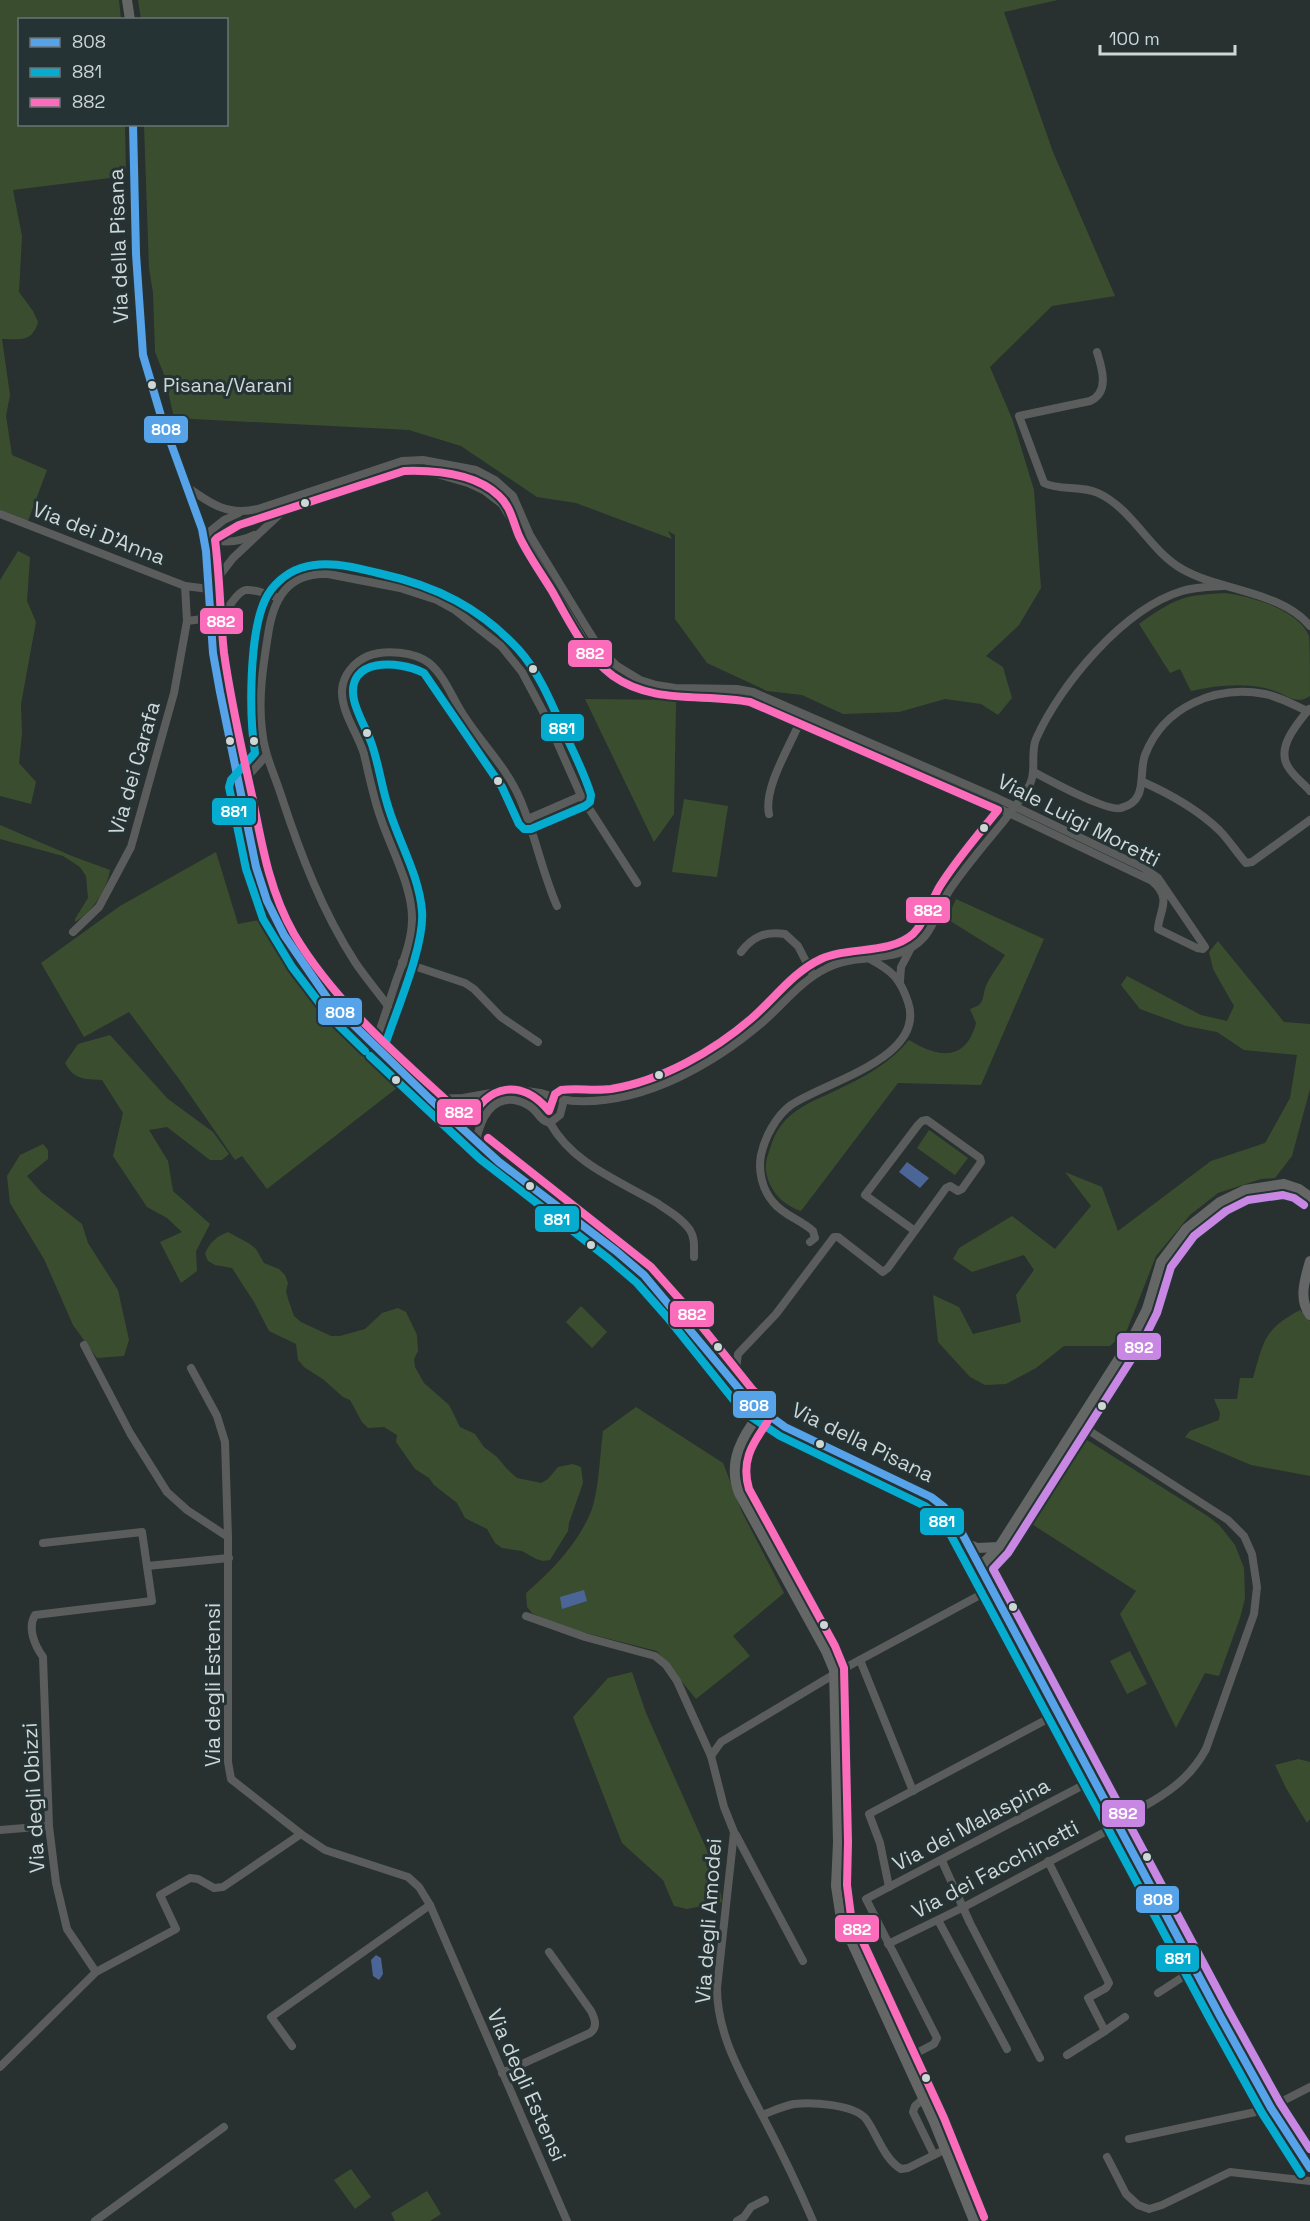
<svg xmlns="http://www.w3.org/2000/svg" width="1310" height="2221" font-family="'Space Grotesk',sans-serif">
  <rect width="100%" height="100%" fill="#283030"/>
  <g fill="#3a4e2f">
    <path d="M0,0H119L121,19L20,20V124L125,125L126,176L13,190L22,236L19,292L33,311L38,322C32,343 20,339 2,339L10,395L6,416L12,455L47,470L28,521L0,510Z"/>
    <path d="M138,0H1058L1004,12L1053,152L1115,296L1052,306L990,367L1013,421L1034,490L1041,588L1019,625L986,656L1003,667L1012,698L998,715L981,704L945,699L899,712L843,714L802,695L767,691L707,663L675,619V535L668,531L672,539L576,503L537,497L461,446L409,430L174,418L165,377L155,352L153,293L149,268L144,125L226,124V20L141,19Z"/>
    <path d="M18,551L30,557L27,601L36,622L21,704L22,733L19,763L36,782L31,804L0,796V580Z"/>
    <path d="M1225,593C1250,596 1299,610 1309,636C1310,646 1310,683 1310,696C1297,705 1288,696 1275,691C1249,682 1218,685 1191,691L1180,669L1170,673L1139,624C1174,599 1182,595 1225,593Z"/>
    <path d="M585,699L676,700L674,814L654,842Z"/>
    <path d="M684,799L728,806L717,877L672,872Z"/>
    <path d="M0,825L72,856L110,870C107,890 92,912 75,922V919L88,898L86,876L80,867L63,856L0,839Z"/>
    <path d="M216,852L238,924L264,919L284,956L308,992L369,1054L402,1084L267,1189L242,1156L235,1160L179,1079L129,1012L84,1037L41,963L120,906Z"/>
    <path d="M956,899L1044,939L981,1085L898,1083L801,1211C783,1205 769,1191 766,1171C765,1163 767,1157 770,1149C781,1109 812,1103 845,1086C868,1075 892,1061 909,1040C938,1058 966,1062 976,1023L970,1009C986,1004 981,999 986,986C990,976 999,965 1005,955L947,919Z"/>
    <path d="M1218,941L1284,1022L1310,1024V1089L1292,1156L1275,1178L1261,1179L1218,1193L1190,1215L1156,1256L1127,1330L1110,1346H1064L1036,1368L1006,1384L985,1385L970,1377L938,1342L933,1295L959,1307L973,1334L1021,1322L1016,1295L1034,1270L1024,1255L972,1272L953,1259L959,1248L1012,1216L1055,1249L1091,1206L1065,1172L1102,1187L1118,1231L1211,1161L1265,1143L1290,1098L1297,1055L1244,1050L1217,1032L1186,1026L1140,1009L1121,985L1127,976L1201,1015L1227,1021L1234,1006L1213,969L1209,952Z"/>
    <path d="M110,1035L168,1099L213,1132L229,1154L222,1160H210L167,1127L149,1130L168,1161L173,1191L210,1224L196,1251L197,1271L181,1283L160,1242L182,1232L167,1218L147,1207L113,1156L123,1113L102,1080C85,1079 74,1080 65,1063L78,1044Z"/>
    <path d="M929,1130L968,1158L955,1175L917,1148Z"/>
    <path d="M43,1144L48,1150V1159L27,1176L41,1192L82,1224L88,1243L118,1290L129,1340L124,1356L97,1358L73,1325L44,1259L10,1203L7,1176L20,1155Z"/>
    <path d="M228,1232L250,1244L256,1249L264,1263L279,1269L285,1275L288,1283L286,1291L288,1299L294,1316L301,1322L331,1336H340L365,1329L382,1313L398,1308L406,1312L417,1335L418,1351L414,1359L415,1367L424,1383L449,1405L460,1427L475,1434L484,1447L497,1457L507,1469L517,1478L541,1483L548,1479L558,1467L573,1464L581,1467L583,1483L569,1523L568,1531L550,1560L543,1561L536,1559L522,1551L502,1548L495,1543L487,1529L465,1518L457,1503L434,1485L429,1478L415,1469L396,1442L397,1435L384,1427L368,1428L362,1422L350,1400L343,1397L324,1380L304,1367L298,1360L296,1344L269,1331L254,1302L232,1268L215,1265L208,1261L205,1254C209,1243 217,1236 228,1232Z"/>
    <path d="M581,1306L607,1332L592,1348L566,1322Z"/>
    <path d="M1300,1310L1310,1321V1476L1251,1465L1185,1437L1190,1431L1219,1420L1220,1413L1214,1399H1237L1240,1378H1253C1264,1341 1263,1330 1300,1310Z"/>
    <path d="M636,1407L723,1463L742,1512L784,1593L733,1636L750,1656L696,1699L657,1651L554,1625L532,1613L527,1607L526,1593C552,1571 580,1541 592,1509C599,1488 600,1454 603,1431Z"/>
    <path d="M1084,1438L1209,1517L1220,1526L1235,1545L1244,1568L1245,1598L1240,1618L1219,1676L1205,1673L1176,1728L1120,1614L1136,1591L1027,1521L1077,1441Z"/>
    <path d="M1130,1651L1147,1684L1127,1694L1110,1661Z"/>
    <path d="M632,1672L646,1713L718,1875L722,1902L687,1909L674,1906L663,1880L622,1843L573,1717L608,1678Z"/>
    <path d="M1298,1759L1310,1762V1819L1307,1823L1286,1788L1275,1765Z"/>
    <path d="M351,2169L371,2197L355,2209L334,2180Z"/>
    <path d="M427,2191L441,2214L430,2221H395L391,2213Z"/>
  </g>
  <g fill="#4b6696">
    <path d="M907,1162L929,1178L920,1188L899,1172Z"/>
    <path d="M584,1590L587,1601L562,1609L560,1597Z"/>
    <path d="M376,1955L381,1958L383,1974L379,1980L373,1976L371,1960Z"/>
  </g>
  <g fill="none" stroke-linecap="round" stroke-linejoin="round">
    <g stroke="#5a5d5c" stroke-width="8">
      <path d="M1097,352C1102,368 1110,392 1090,401L1019,416L1044,483C1060,491 1081,485 1098,493C1133,509 1149,550 1182,569C1220,591 1281,591 1310,626"/>
      <path d="M239,513L224,520L204,536C220,544 237,543 254,535"/>
      <path d="M0,514L185,586"/>
      <path d="M187,621L185,586L209,589L233,558L282,512L292,507L406,469L423,470L468,483L485,491L502,504L589,649L615,676L638,688L657,694L676,696H730L755,701L994,806L1152,881C1173,899 1159,910 1158,929L1197,948L1203,949L1205,947L1158,878L1144,868L997,798L753,692L737,689L675,688L656,685L640,680L617,666L600,649L585,625L530,535L513,496L495,480L476,470L423,460L402,461L258,509C227,516 211,504 187,487"/>
      <path d="M212,634C218,625 235,591 246,590C256,589 269,595 279,598"/>
      <path d="M1309,709C1298,723 1277,746 1287,765C1292,775 1303,783 1310,791"/>
      <path d="M1034,772C1049,780 1107,812 1121,808C1149,801 1138,774 1145,755C1164,706 1216,685 1265,694C1280,697 1294,705 1307,711"/>
      <path d="M1143,782C1170,794 1197,809 1219,830C1229,840 1237,853 1246,863L1252,862L1310,820"/>
      <path d="M239,786L266,756"/>
      <path d="M769,814C763,787 792,743 802,717"/>
      <path d="M528,819L581,796"/>
      <path d="M73,932L99,907L131,847L174,693L187,621L210,618"/>
      <path d="M741,952C753,936 766,931 785,934L798,946L813,975"/>
      <path d="M402,962L465,983L474,989L501,1017L538,1042"/>
      <path d="M900,981L901,967L910,950"/>
      <path d="M388,1006C377,991 365,977 355,962C322,911 300,853 281,795C274,773 264,754 262,730C258,699 263,666 268,635C273,600 287,572 328,574L400,588L437,600L455,610L501,646L522,672L546,717L581,796L637,883"/>
      <path d="M374,1046C382,1024 389,1003 396,981C403,962 412,940 412,920C413,887 390,847 380,816C373,796 369,775 364,754C358,734 341,712 342,690C343,675 354,662 368,656C385,649 415,652 429,663C445,676 453,700 464,716C482,744 507,768 520,799C535,834 542,872 557,906"/>
      <path d="M430,1099L463,1098L513,1089L540,1093"/>
      <path d="M533,1108L534,1102L540,1093C552,1096 564,1101 576,1101C644,1104 714,1064 764,1021C784,1003 802,980 827,968C859,951 898,967 925,936C936,922 940,905 949,891C965,867 985,844 1003,822C1012,810 1023,798 1030,784C1037,770 1030,754 1036,739C1060,685 1123,609 1182,591C1195,587 1209,587 1223,586"/>
      <path d="M550,1123C573,1164 618,1180 657,1203C668,1211 682,1218 690,1230C695,1238 694,1247 694,1257"/>
      <path d="M476,1141C480,1122 489,1097 514,1100C520,1101 527,1104 532,1108C539,1113 540,1121 550,1123L560,1115L564,1100"/>
      <path d="M810,1242L815,1238L813,1231C801,1220 783,1215 773,1202C762,1189 758,1171 761,1155C765,1137 776,1116 791,1105C824,1082 927,1058 908,1002C900,978 892,971 870,959"/>
      <path d="M84,1345L130,1433L167,1492L187,1510L228,1537V1762L231,1779L301,1834L325,1850L408,1877L419,1887L430,1905L567,2221"/>
      <path d="M191,1368L217,1416L225,1442L228,1537"/>
      <path d="M757,1408L755,1393L736,1369L738,1354L776,1314L834,1237H838L883,1272L888,1268L946,1188L950,1186L958,1191L962,1189L979,1165L981,1162L980,1158L927,1120L922,1121L918,1125L865,1195L915,1231"/>
      <path d="M43,1543L142,1532L152,1601L35,1615C27,1628 35,1646 43,1657L49,1826L56,1883L67,1929L96,1972"/>
      <path d="M147,1566L229,1558"/>
      <path d="M526,1616L585,1637L655,1656L666,1665L677,1681L711,1756L724,1807L734,1832L717,1988C717,2035 742,2076 763,2117C781,2151 798,2186 813,2221"/>
      <path d="M860,1660L913,1791"/>
      <path d="M711,1756L721,1742L843,1669L993,1588"/>
      <path d="M0,1830L49,1826"/>
      <path d="M736,1835L803,1961"/>
      <path d="M942,1861L970,1923L1040,2058"/>
      <path d="M1048,1861L1109,1983L1106,1988L1088,1998L1105,2031L1067,2055"/>
      <path d="M889,1887L880,1843L869,1814L1057,1714"/>
      <path d="M938,1920L1007,2049"/>
      <path d="M888,1944L964,1907L1118,1825C1128,1814 1141,1808 1153,1801C1176,1787 1193,1773 1206,1749L1254,1614L1257,1587L1252,1554L1244,1536L1228,1520L1077,1423"/>
      <path d="M1158,1993L1195,1969"/>
      <path d="M1105,2031L1125,2017"/>
      <path d="M292,2046L271,2017L430,1905"/>
      <path d="M905,2059L934,2044L937,2038L866,1899L1093,1780"/>
      <path d="M0,2067L96,1972L176,1929L160,1895L190,1878L198,1879L214,1888L223,1887L301,1834"/>
      <path d="M502,2073L590,2033C598,2027 595,2019 591,2011L549,1952"/>
      <path d="M923,2099L915,2106L913,2112L934,2155"/>
      <path d="M762,2115C773,2111 783,2106 794,2104C811,2102 854,2104 866,2119C877,2134 884,2159 901,2169L908,2168L946,2149"/>
      <path d="M1129,2139L1265,2110L1310,2087"/>
      <path d="M1107,2157L1126,2194L1138,2205L1149,2209L1162,2205L1230,2172L1310,2181"/>
      <path d="M95,2221L224,2127"/>
      <path d="M737,2221L744,2217L751,2207L765,2200"/>
    </g>
    <g stroke="#646766" stroke-width="10">
      <path d="M127,0L130,20"/>
      <path d="M133,124L136,254L143,355L161,416L202,529L206,551L213,653L220,692L256,867L267,901L284,935L330,1002L430,1099L499,1162L616,1251L644,1275L749,1401L785,1427L931,1497L944,1507L956,1522L988,1580L1041,1684L1118,1825L1220,2016L1271,2108L1310,2168"/>
      <path d="M1310,1261C1305,1279 1298,1299 1310,1315"/>
      <path d="M761,1412C742,1436 727,1462 739,1493L826,1651L834,1670L838,1842L836,1886L841,1919L934,2122L974,2221"/>
      <path d="M968,1544L977,1548L999,1547"/>
      <path d="M980,1567L999,1547L1134,1335L1147,1309L1161,1262L1186,1229L1220,1202L1245,1190L1284,1184L1299,1189L1310,1197"/>
      <path d="M988,1580L999,1547"/>
    </g>
    <g stroke="#253334" stroke-width="12">
      <path id="bus-1" d="M133,124L136,254L143,355L161,416L202,529L206,551L213,653L220,692L256,867L267,901L284,935L330,1002L430,1099L499,1162L616,1251L644,1275L749,1401L785,1427L931,1497L944,1507L956,1522L1220,2016L1271,2108L1310,2168"/>
    </g>
    <g stroke="#253334" stroke-width="12">
      <g id="bus-2">
        <path d="M365,1051L330,1017L292,967L263,919L246,869L229,787L231,780L255,753C249,715 249,635 265,600C272,585 286,573 301,568C328,559 356,568 382,574C436,586 480,608 518,649C540,673 553,707 566,736C575,755 585,775 591,795L590,802L585,806L531,829H524L519,824L502,787L424,673C399,660 345,657 354,700C357,714 366,728 371,742C378,761 381,783 387,803C397,839 419,874 422,911C425,944 397,1009 386,1042"/>
        <path d="M370,1056L480,1159L609,1259L637,1283L667,1317L736,1403L750,1416L780,1436L925,1506L937,1515L947,1528L1211,2021L1262,2113L1301,2174"/>
      </g>
    </g>
    <g stroke="#253334" stroke-width="12">
      <g id="bus-3">
        <path d="M404,471C435,470 475,473 499,496C511,507 513,522 519,536C528,555 541,573 552,591C569,621 585,655 613,676C654,705 704,693 750,702L998,810C978,835 957,859 940,886C931,901 926,921 913,934C889,955 849,946 821,959C793,972 775,998 752,1018C714,1051 661,1081 611,1089C594,1091 577,1088 561,1090L555,1094L549,1111C522,1078 487,1084 470,1122C408,1064 338,1008 294,934C270,892 262,846 253,800C242,751 231,703 224,653C220,616 220,578 215,540L217,538L239,525Z"/>
        <path d="M488,1138L651,1267L683,1303L752,1389L771,1408C774,1427 736,1445 749,1489L835,1646L844,1668L848,1842L847,1885L851,1916L944,2118L984,2217"/>
      </g>
    </g>
    <g stroke="#253334" stroke-width="12">
      <path id="bus-4" d="M1304,1205L1294,1198L1283,1195L1248,1200L1226,1211L1194,1236L1171,1267L1157,1313L1143,1341L1008,1553L993,1569L1229,2011L1280,2103L1310,2149"/>
    </g>
    <use href="#bus-1" stroke="#57a3e9" stroke-width="8"/>
    <use href="#bus-2" stroke="#06acd0" stroke-width="8"/>
    <use href="#bus-3" stroke="#fb6dba" stroke-width="8"/>
    <use href="#bus-4" stroke="#c787e3" stroke-width="8"/>
  </g>
  <g fill="#ced6d6" stroke="#253334" stroke-width="2">
    <circle cx="152" cy="385" r="5"/>
    <circle cx="305" cy="503" r="5"/>
    <circle cx="533" cy="669" r="5"/>
    <circle cx="367" cy="733" r="5"/>
    <circle cx="230" cy="741" r="5"/>
    <circle cx="254" cy="741" r="5"/>
    <circle cx="498" cy="781" r="5"/>
    <circle cx="984" cy="828" r="5"/>
    <circle cx="659" cy="1075" r="5"/>
    <circle cx="396" cy="1080" r="5"/>
    <circle cx="530" cy="1186" r="5"/>
    <circle cx="591" cy="1245" r="5"/>
    <circle cx="718" cy="1347" r="5"/>
    <circle cx="1102" cy="1406" r="5"/>
    <circle cx="820" cy="1444" r="5"/>
    <circle cx="1013" cy="1607" r="5"/>
    <circle cx="824" cy="1625" r="5"/>
    <circle cx="1147" cy="1857" r="5"/>
    <circle cx="926" cy="2078" r="5"/>
  </g>
  <g text-anchor="middle" dominant-baseline="central" stroke-width="6" stroke-linejoin="round" paint-order="stroke">
    <g font-size="20" fill="#ced6d6" stroke="#253334" text-anchor="start">
      <text x="163" y="385">Pisana/Varani</text>
    </g>
    <g font-size="21" fill="#ced6d6" stroke="#253334">
      <text transform="translate(118 246) rotate(-92)">Via della Pisana</text>
      <text transform="translate(99 533) rotate(21)">Via dei D’Anna</text>
      <text transform="translate(134 768) rotate(-74)">Via dei Carafa</text>
      <text transform="translate(1079 820) rotate(27)">Viale Luigi Moretti</text>
      <text transform="translate(863 1442) rotate(26)">Via della Pisana</text>
      <text transform="translate(212 1685) rotate(-90)">Via degli Estensi</text>
      <text transform="translate(33 1798) rotate(-93)">Via degli Obizzi</text>
      <text transform="translate(971 1824) rotate(-28)">Via dei Malaspina</text>
      <text transform="translate(995 1869) rotate(-28)">Via dei Facchinetti</text>
      <text transform="translate(708 1921) rotate(-86)">Via degli Amodei</text>
      <text transform="translate(527 2085) rotate(66)">Via degli Estensi</text>
    </g>
  </g>
  <g stroke="#253334" stroke-width="2">
    <rect x="143" y="415" width="46" height="29" rx="6" fill="#57a3e9"/>
    <rect x="199" y="607" width="45" height="28" rx="6" fill="#fb6dba"/>
    <rect x="567" y="639" width="46" height="29" rx="6" fill="#fb6dba"/>
    <rect x="540" y="713" width="45" height="29" rx="6" fill="#06acd0"/>
    <rect x="211" y="797" width="46" height="29" rx="6" fill="#06acd0"/>
    <rect x="905" y="896" width="46" height="28" rx="6" fill="#fb6dba"/>
    <rect x="317" y="997" width="46" height="29" rx="6" fill="#57a3e9"/>
    <rect x="436" y="1098" width="46" height="28" rx="6" fill="#fb6dba"/>
    <rect x="534" y="1205" width="46" height="28" rx="6" fill="#06acd0"/>
    <rect x="669" y="1300" width="46" height="28" rx="6" fill="#fb6dba"/>
    <rect x="1116" y="1332" width="46" height="29" rx="6" fill="#c787e3"/>
    <rect x="732" y="1390" width="45" height="29" rx="6" fill="#57a3e9"/>
    <rect x="919" y="1507" width="46" height="29" rx="6" fill="#06acd0"/>
    <rect x="1101" y="1799" width="45" height="29" rx="6" fill="#c787e3"/>
    <rect x="1135" y="1885" width="45" height="29" rx="6" fill="#57a3e9"/>
    <rect x="834" y="1914" width="46" height="29" rx="6" fill="#fb6dba"/>
    <rect x="1155" y="1944" width="45" height="29" rx="6" fill="#06acd0"/>
  </g>
  <g font-size="16" text-anchor="middle" font-weight="bold" fill="#fff">
    <text x="166" y="435">808</text>
    <text x="221" y="627">882</text>
    <text x="590" y="659">882</text>
    <text x="562" y="734">881</text>
    <text x="234" y="817">881</text>
    <text x="928" y="916">882</text>
    <text x="340" y="1018">808</text>
    <text x="459" y="1118">882</text>
    <text x="557" y="1225">881</text>
    <text x="692" y="1320">882</text>
    <text x="1139" y="1353">892</text>
    <text x="754" y="1411">808</text>
    <text x="942" y="1527">881</text>
    <text x="1123" y="1819">892</text>
    <text x="1158" y="1905">808</text>
    <text x="857" y="1935">882</text>
    <text x="1178" y="1964">881</text>
  </g>
  <rect x="18" y="18" width="210" height="108" fill="#253334" stroke="#697475" stroke-width="1.5"/>
  <rect x="30" y="38" width="30" height="9" fill="#57a3e9" stroke="#697475" stroke-width="1.5"/>
  <text x="72" y="48" font-size="18" fill="#ced6d6">808</text>
  <rect x="30" y="68" width="30" height="9" fill="#06acd0" stroke="#697475" stroke-width="1.5"/>
  <text x="72" y="78" font-size="18" fill="#ced6d6">881</text>
  <rect x="30" y="98" width="30" height="9" fill="#fb6dba" stroke="#697475" stroke-width="1.5"/>
  <text x="72" y="108" font-size="18" fill="#ced6d6">882</text>
  <path d="M1100 45v9h135v-9" fill="none" stroke="#ced6d6" stroke-width="3"/>
  <text x="1109" y="45" font-size="18" fill="#ced6d6" stroke="#253334" stroke-width="4.5" paint-order="stroke">100 m</text>
</svg>
